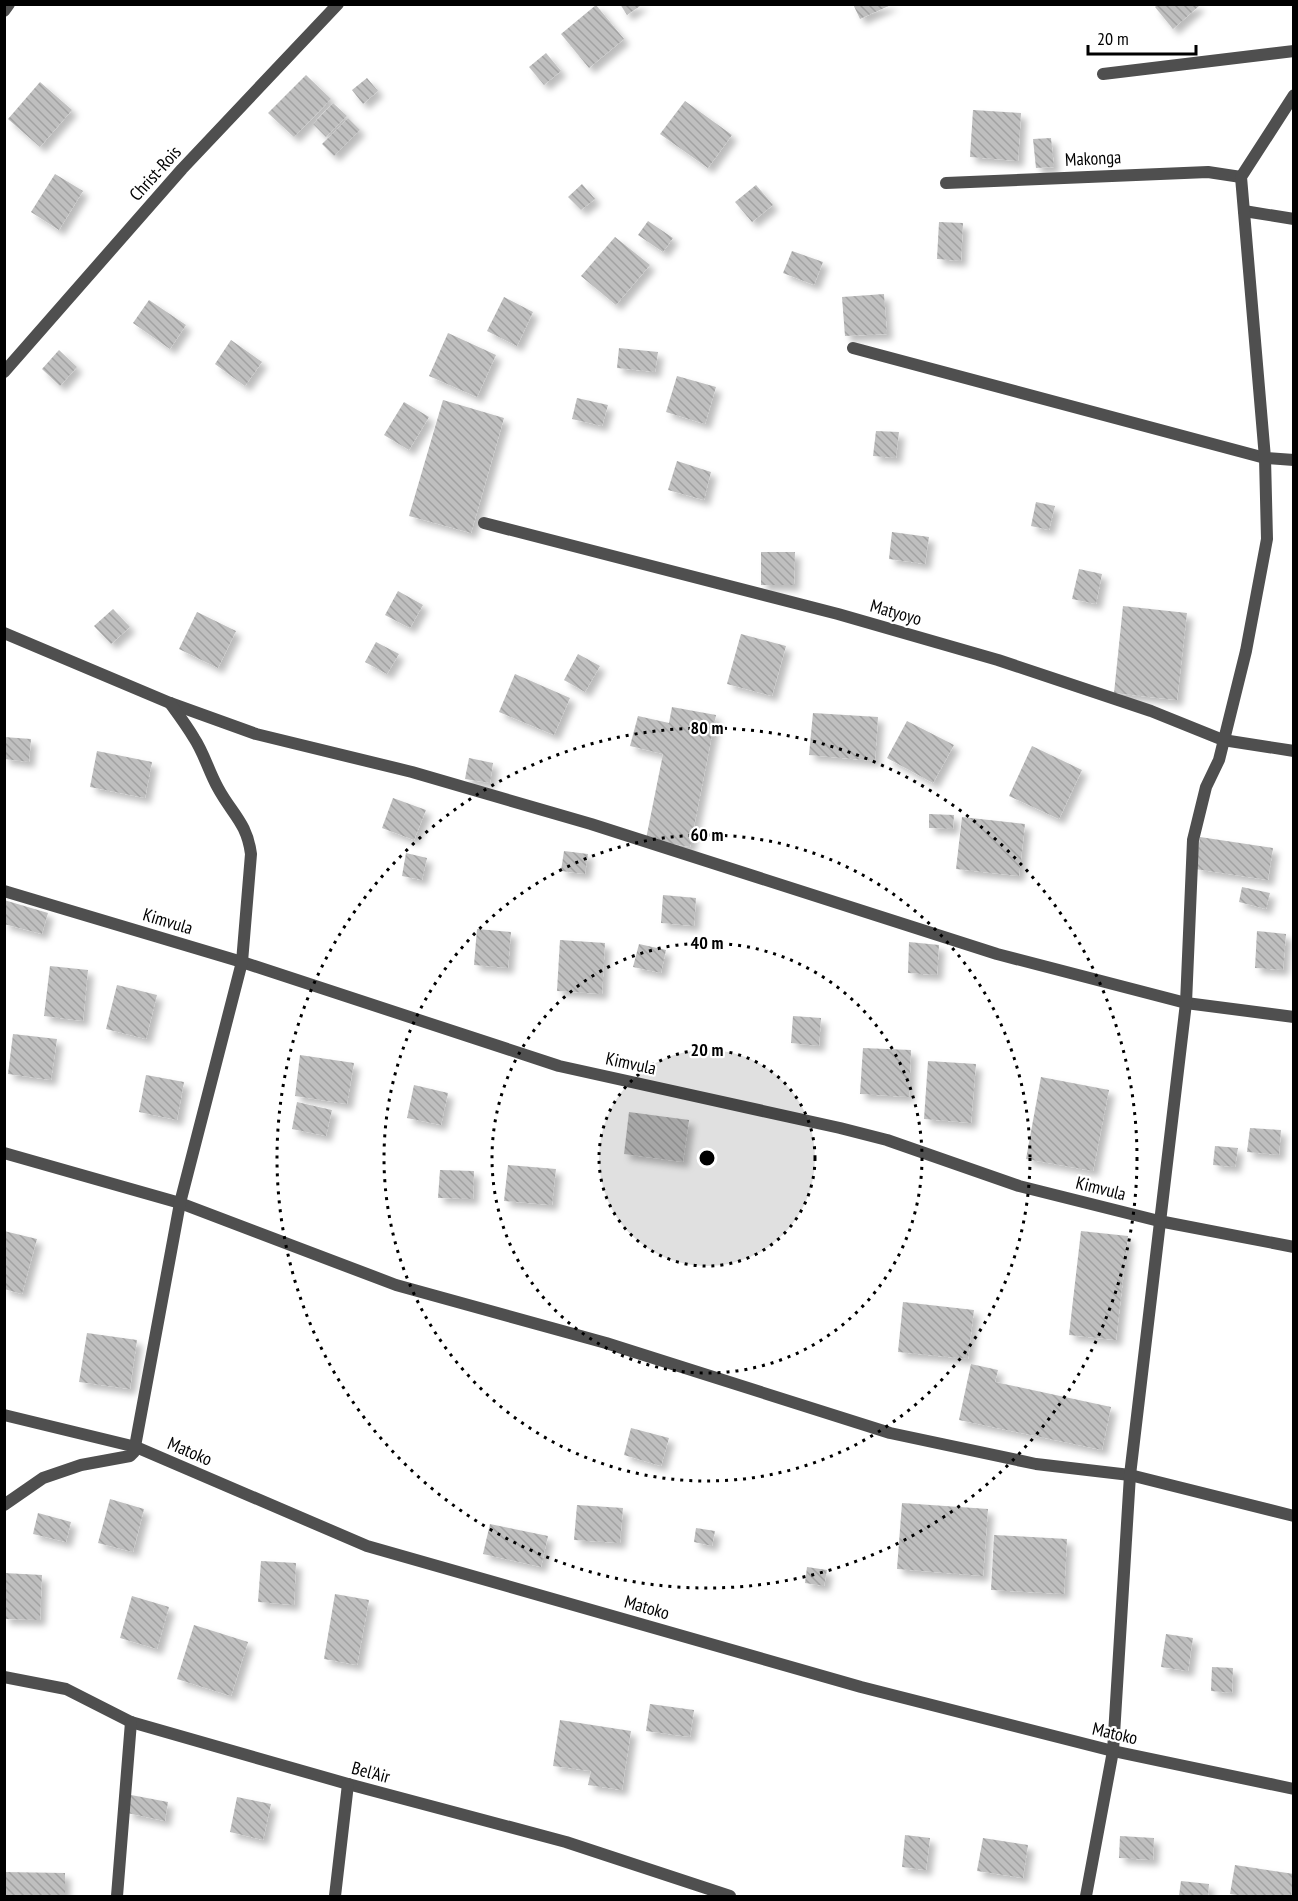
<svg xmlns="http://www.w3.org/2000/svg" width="1298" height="1901" font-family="'PT Sans Narrow',sans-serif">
  <defs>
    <pattern id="building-back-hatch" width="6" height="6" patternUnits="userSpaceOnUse" patternTransform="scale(1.5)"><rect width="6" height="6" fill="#bfbfbf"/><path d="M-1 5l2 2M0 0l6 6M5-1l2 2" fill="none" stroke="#a2a2a2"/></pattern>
    <filter id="shadow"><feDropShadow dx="5.5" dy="5.5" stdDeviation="3" flood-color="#0004"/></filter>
  </defs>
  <rect width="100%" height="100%" fill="#fff"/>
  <g fill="url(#building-back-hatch)" filter="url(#shadow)">
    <path d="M620,4H643L627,15Z"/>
    <path d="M853,4H893L860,19Z"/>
    <path d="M1158,4H1198L1199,6L1173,29L1155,7Z"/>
    <path d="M596,5L624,39L589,68L561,34Z"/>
    <path d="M546,53L561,71L544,85L529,67Z"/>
    <path d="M306,75L331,99L294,137L268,113Z"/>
    <path d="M367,78L378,91L363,104L352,90Z"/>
    <path d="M40,82L72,110L40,147L8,119Z"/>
    <path d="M685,101L732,135L708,168L660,134Z"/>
    <path d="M333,103L347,116L326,137L313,124Z"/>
    <path d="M973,110L1021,113L1018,161L970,157Z"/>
    <path d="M348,118L360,130L334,156L322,144Z"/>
    <path d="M1051,138L1054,167L1036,168L1033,139Z"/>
    <path d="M55,174L83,191L59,230L31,212Z"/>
    <path d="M582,184L595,199L581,210L568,197Z"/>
    <path d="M756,185L773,205L752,222L735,202Z"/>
    <path d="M648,221L673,238L663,252L638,235Z"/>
    <path d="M939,222L963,223L961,261L937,259Z"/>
    <path d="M615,237L650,265L616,305L581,276Z"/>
    <path d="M792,251L823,262L814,285L783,273Z"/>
    <path d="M884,294L887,334L845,336L842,297Z"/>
    <path d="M504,297L533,312L517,346L487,331Z"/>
    <path d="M149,300L186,325L170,349L133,323Z"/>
    <path d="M448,333L496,355L477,397L429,376Z"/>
    <path d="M231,340L262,362L245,386L215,364Z"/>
    <path d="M619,348L658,352L655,372L617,368Z"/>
    <path d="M59,350L77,367L60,386L42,369Z"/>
    <path d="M677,376L716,387L705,424L666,412Z"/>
    <path d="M577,398L608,405L602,426L572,419Z"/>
    <path d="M443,400L504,418L471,533L409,516Z"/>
    <path d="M404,402L429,417L409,450L384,435Z"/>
    <path d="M876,431L899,432L896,458L873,456Z"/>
    <path d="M677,461L711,472L704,500L668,490Z"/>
    <path d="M1036,502L1055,506L1049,530L1031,526Z"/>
    <path d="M892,532L929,537L925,564L889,559Z"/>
    <path d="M761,552H795L794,585H761Z"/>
    <path d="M1079,569L1102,574L1096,604L1072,599Z"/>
    <path d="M398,591L423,605L410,628L385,615Z"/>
    <path d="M1123,606L1187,613L1177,700L1114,693Z"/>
    <path d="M113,609L130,627L111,644L94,626Z"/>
    <path d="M197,612L236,631L218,668L179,649Z"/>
    <path d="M741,634L786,646L772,696L727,684Z"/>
    <path d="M376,642L399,654L387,674L365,662Z"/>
    <path d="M578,654L600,666L585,692L564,680Z"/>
    <path d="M515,674L570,698L554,735L499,712Z"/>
    <path d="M672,707L716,715L690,847L646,839L663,754L630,746L638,716L669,723Z"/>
    <path d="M813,713L878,717L875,761L809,755Z"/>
    <path d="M907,721L954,745L933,783L887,758Z"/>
    <path d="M4,737L31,739L29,762L4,759Z"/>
    <path d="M1032,746L1082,770L1059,819L1009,796Z"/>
    <path d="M97,751L152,762L145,798L90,787Z"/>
    <path d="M469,758L493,763L490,783L465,779Z"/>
    <path d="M393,798L426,810L414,840L382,828Z"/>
    <path d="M929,814L954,815L953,829L929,828Z"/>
    <path d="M962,817L1025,824L1019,876L956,869Z"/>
    <path d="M1200,837L1273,848L1268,880L1195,869Z"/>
    <path d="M564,851L588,854L585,874L561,871Z"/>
    <path d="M406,853L427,858L422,880L402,876Z"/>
    <path d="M1242,887L1270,893L1266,909L1239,902Z"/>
    <path d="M663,895L696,898L694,926L661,923Z"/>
    <path d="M4,900L48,913L42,934L4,924Z"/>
    <path d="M477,929L511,932L508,968L474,965Z"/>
    <path d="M1257,931L1286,934L1283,970L1255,968Z"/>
    <path d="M560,940L605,943L602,994L557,991Z"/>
    <path d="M909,942L939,945L937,975L908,973Z"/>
    <path d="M639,944L666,950L661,973L633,967Z"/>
    <path d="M50,966L88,970L83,1021L44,1016Z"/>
    <path d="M117,985L157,995L146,1039L106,1029Z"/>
    <path d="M793,1016L821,1018L819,1046L791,1043Z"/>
    <path d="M13,1034L57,1039L51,1080L8,1074Z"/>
    <path d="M863,1048L911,1050L909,1097L860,1094Z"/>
    <path d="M300,1055L354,1063L347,1104L295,1096Z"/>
    <path d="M928,1061L976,1064L971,1123L924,1119Z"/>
    <path d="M146,1075L184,1082L177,1120L139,1112Z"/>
    <path d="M1041,1077L1109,1090L1093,1171L1026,1159Z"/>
    <path d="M414,1085L448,1093L441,1125L407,1118Z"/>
    <path d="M297,1102L332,1110L326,1136L292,1129Z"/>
    <path d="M629,1112L689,1120L683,1162L624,1154Z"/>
    <path d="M1250,1128L1281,1130L1279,1155L1247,1152Z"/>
    <path d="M1215,1146L1238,1148L1235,1167L1213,1165Z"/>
    <path d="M508,1165L556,1169L552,1205L504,1201Z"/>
    <path d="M440,1170L474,1171L473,1199L438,1198Z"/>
    <path d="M4,1231L37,1239L22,1294L4,1289Z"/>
    <path d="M1081,1231L1128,1236L1116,1340L1069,1335Z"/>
    <path d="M903,1302L974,1310L968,1359L898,1352Z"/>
    <path d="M87,1333L137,1340L130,1389L79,1382Z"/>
    <path d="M971,1364L998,1370L995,1382L1111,1407L1102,1450L959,1420Z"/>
    <path d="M631,1428L669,1438L661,1466L624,1455Z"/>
    <path d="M110,1499L144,1509L133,1552L98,1543Z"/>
    <path d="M902,1503L988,1509L983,1576L897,1569Z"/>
    <path d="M577,1505L623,1508L620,1543L574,1540Z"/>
    <path d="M38,1513L71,1522L66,1542L33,1534Z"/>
    <path d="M490,1524L548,1536L541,1567L483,1554Z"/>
    <path d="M696,1528L715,1531L712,1546L694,1542Z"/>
    <path d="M994,1535L1067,1539L1064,1594L991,1590Z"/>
    <path d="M261,1561L296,1563L294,1605L258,1602Z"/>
    <path d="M807,1567L827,1570L824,1586L805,1583Z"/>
    <path d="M4,1573L42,1575L40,1620L4,1619Z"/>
    <path d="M335,1594L369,1600L357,1665L324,1659Z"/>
    <path d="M132,1596L169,1607L157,1649L120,1638Z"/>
    <path d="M194,1625L248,1642L231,1696L177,1679Z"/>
    <path d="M1166,1634L1193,1638L1188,1671L1161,1667Z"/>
    <path d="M1212,1667L1233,1668L1232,1693L1211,1691Z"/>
    <path d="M650,1704L694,1710L690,1737L646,1731Z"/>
    <path d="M560,1720L631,1731L622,1790L588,1785L591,1771L553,1766Z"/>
    <path d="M131,1795L168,1802L165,1821L127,1813Z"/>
    <path d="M237,1797L271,1804L263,1840L230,1832Z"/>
    <path d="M905,1835L930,1838L926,1870L902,1867Z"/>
    <path d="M1120,1836L1154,1838L1153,1860L1119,1858Z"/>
    <path d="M983,1838L1028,1845L1023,1878L977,1871Z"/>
    <path d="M1235,1865L1294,1874L1291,1896H1245L1230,1894Z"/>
    <path d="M4,1872L65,1873V1896H4Z"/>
    <path d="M1181,1881L1209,1884L1208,1896H1179Z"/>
  </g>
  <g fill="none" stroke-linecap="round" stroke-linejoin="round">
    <g stroke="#4f4f4f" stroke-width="12">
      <path d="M4,11L9,4"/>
      <path d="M1103,74L1294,51"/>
      <path d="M946,183L1208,172L1241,177"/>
      <path d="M1244,211L1294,219"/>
      <path d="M853,348L1265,458L1294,460"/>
      <path d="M4,372L182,169L338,4"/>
      <path d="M484,523L838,614L998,660L1151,711L1223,740L1294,751"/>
      <path d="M4,633L170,703L256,734L412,772L591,824L997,954L1186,1003L1294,1017"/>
      <path d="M4,891L242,962L559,1066L840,1128L887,1140L1019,1186L1159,1221L1294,1247"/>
      <path d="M4,1153L180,1203L396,1285L606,1343L890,1433L1036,1464L1130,1475L1294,1516"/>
      <path d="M4,1415L136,1447L367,1546L861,1687L1113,1751L1294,1789"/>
      <path d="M4,1505L43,1478L81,1465L130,1456L134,1452L180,1203L242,962L251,854C247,823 232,814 218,788C209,772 204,753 194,738C187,726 178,714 170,703"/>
      <path d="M4,1677L66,1689L131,1722L348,1784L566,1842L730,1896"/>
      <path d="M117,1896L131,1722"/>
      <path d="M335,1896L348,1784"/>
      <path d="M1086,1896L1113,1751L1130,1475L1186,1003L1193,840L1206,787L1219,760L1246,651L1267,539L1265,458L1241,177L1294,95"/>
    </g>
  </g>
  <circle cx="707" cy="1158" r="108" fill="#000" fill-opacity=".12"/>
  <g fill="none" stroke="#000" stroke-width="3" stroke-dasharray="3 6">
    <circle cx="707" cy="1158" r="108"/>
    <circle cx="707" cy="1158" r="215"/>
    <circle cx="707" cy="1158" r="323"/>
    <circle cx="707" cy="1158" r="430"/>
  </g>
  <g text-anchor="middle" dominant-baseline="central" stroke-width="4.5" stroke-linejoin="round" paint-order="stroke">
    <g font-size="18" fill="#000" stroke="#fff">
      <text transform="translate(1093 158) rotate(-3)">Makonga</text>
      <text transform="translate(155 173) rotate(-48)">Christ-Rois</text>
      <text transform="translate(896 612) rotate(16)">Matyoyo</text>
      <text transform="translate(168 921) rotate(17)">Kimvula</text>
      <text transform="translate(631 1063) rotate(12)">Kimvula</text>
      <text transform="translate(1101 1188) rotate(14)">Kimvula</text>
      <text transform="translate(190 1451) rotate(23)">Matoko</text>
      <text transform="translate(647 1607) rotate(16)">Matoko</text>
      <text transform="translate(1115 1733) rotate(13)">Matoko</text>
      <text transform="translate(371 1772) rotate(15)">Bel'Air</text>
    </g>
  </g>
  <circle cx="707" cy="1158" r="9" fill="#000" stroke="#fff" stroke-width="3"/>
  <g font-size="18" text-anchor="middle" font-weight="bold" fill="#000" stroke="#fff" stroke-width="4.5" stroke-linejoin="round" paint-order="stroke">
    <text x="707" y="734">80 m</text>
    <text x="707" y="841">60 m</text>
    <text x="707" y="949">40 m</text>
    <text x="707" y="1056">20 m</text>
  </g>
  <rect width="1298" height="1901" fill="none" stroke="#000000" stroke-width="12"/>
  <path d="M1088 45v9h108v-9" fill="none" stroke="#000000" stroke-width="3"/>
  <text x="1097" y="45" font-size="18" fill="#000000" stroke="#ffffff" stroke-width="4.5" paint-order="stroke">20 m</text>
</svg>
